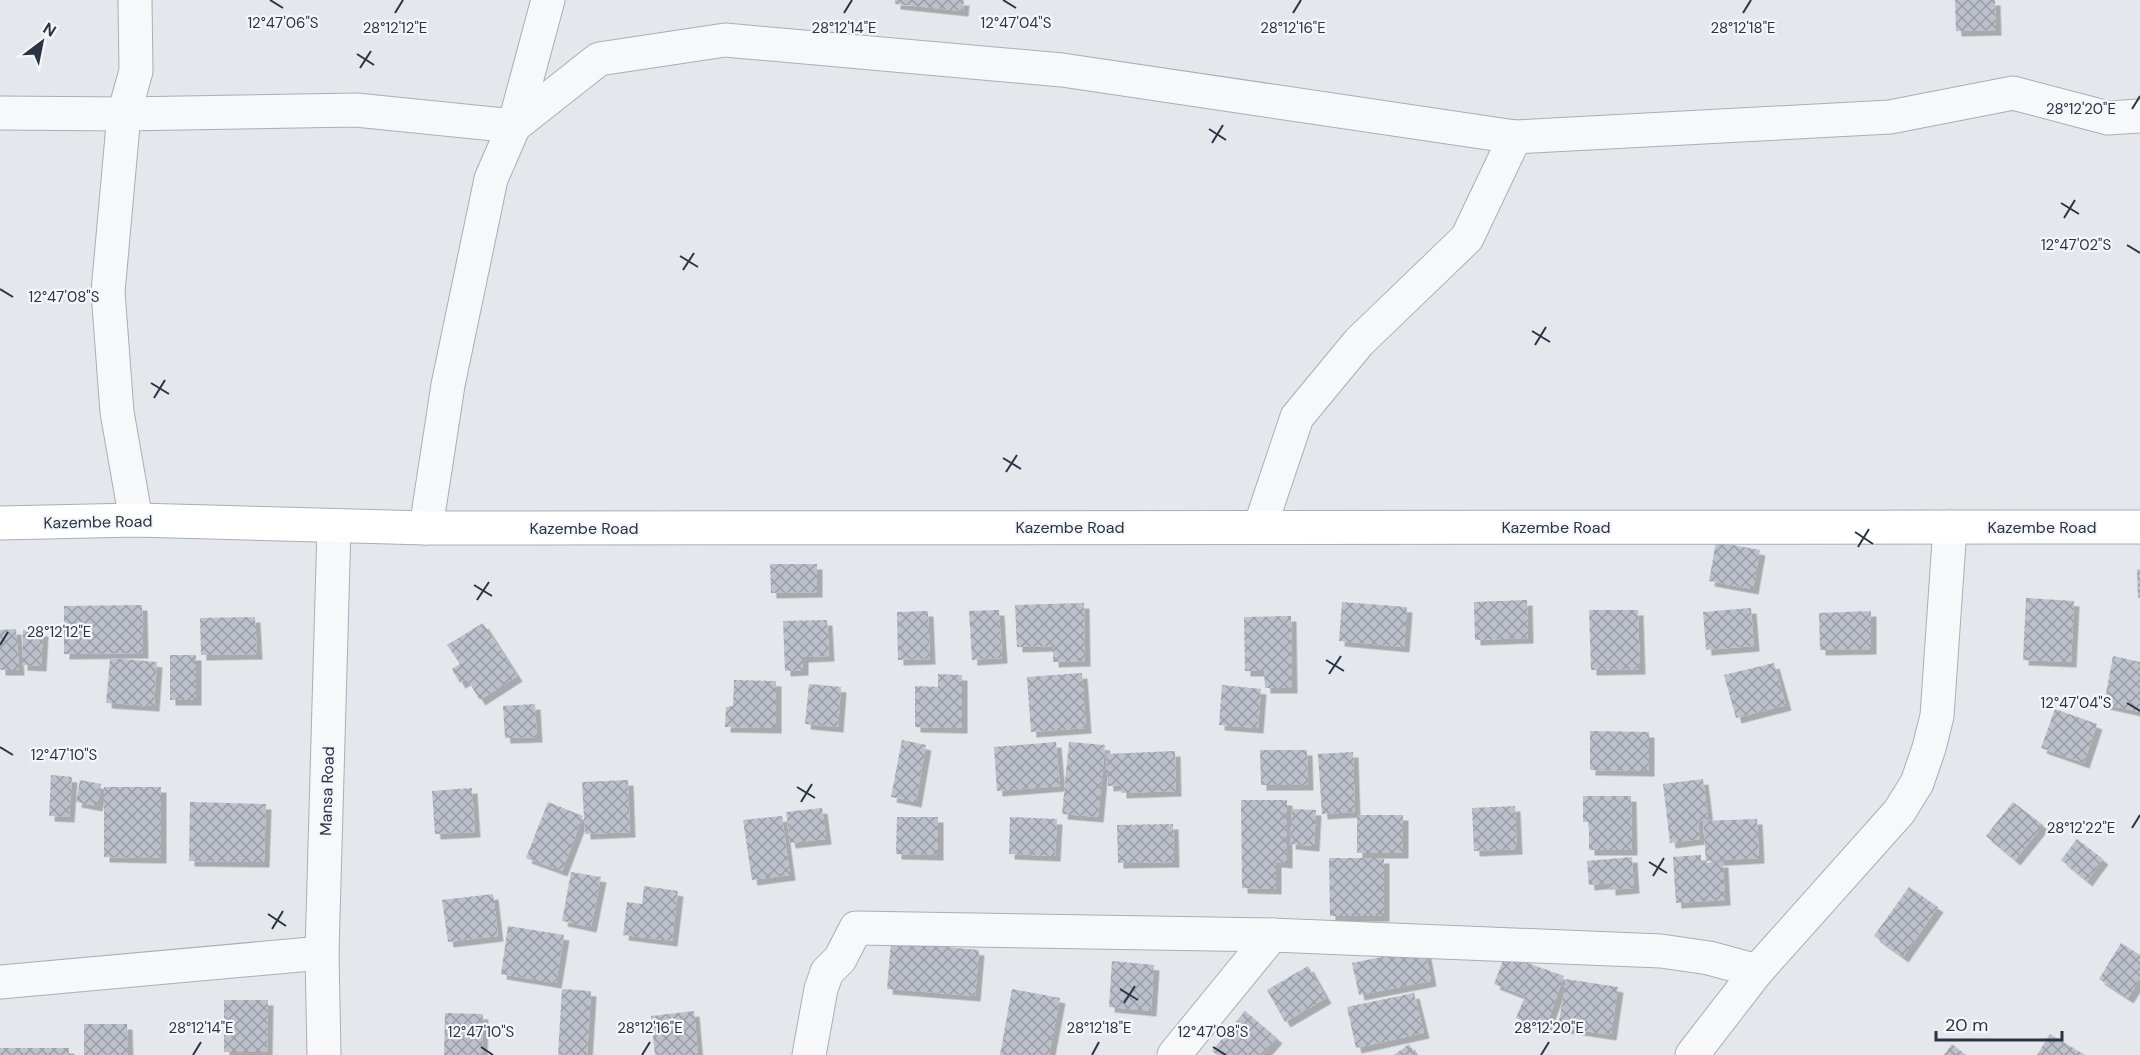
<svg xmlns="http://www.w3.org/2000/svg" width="2140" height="1055" font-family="'DM Sans',sans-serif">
  <defs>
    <pattern id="building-cross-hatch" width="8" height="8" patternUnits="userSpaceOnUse" patternTransform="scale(1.5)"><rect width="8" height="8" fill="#bbc0ca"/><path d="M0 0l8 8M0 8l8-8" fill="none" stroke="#989da6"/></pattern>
    <filter id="shadow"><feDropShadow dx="5.5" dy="5.5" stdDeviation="0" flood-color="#0004"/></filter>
  </defs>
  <rect width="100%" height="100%" fill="#e4e7ec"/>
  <g fill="url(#building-cross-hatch)" filter="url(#shadow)">
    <path d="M895,0H964L963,11L895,4Z"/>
    <path d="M1955,0H1995L1996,30L1956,31Z"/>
    <path d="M1716,542L1760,550L1753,589L1709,581Z"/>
    <path d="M770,564H817V592L771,593Z"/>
    <path d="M2140,569V597L2138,598L2137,570Z"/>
    <path d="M2026,598L2074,601L2071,662L2023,660Z"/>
    <path d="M1527,600L1528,638L1475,640L1474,602Z"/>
    <path d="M1342,602L1407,607L1404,647L1339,641Z"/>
    <path d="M1084,603L1085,661L1053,662V646L1017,647L1015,605Z"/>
    <path d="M142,605L143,653L64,654V606Z"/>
    <path d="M1751,608L1754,646L1706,650L1703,612Z"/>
    <path d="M999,610L1002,658L972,660L969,611Z"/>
    <path d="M1589,610H1638L1640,669L1591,670Z"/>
    <path d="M928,611L930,659L898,660L897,612Z"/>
    <path d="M1871,611V649L1820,650L1819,613Z"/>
    <path d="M1291,616L1292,688H1265L1264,671H1245L1244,617Z"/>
    <path d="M255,617L257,654L201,655L200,618Z"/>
    <path d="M827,620L829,656L803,657V670L785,671L783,621Z"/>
    <path d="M483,623L517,676L480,700L467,679L460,683L452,669L460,664L447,645Z"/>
    <path d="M16,629L19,670H0V630Z"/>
    <path d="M23,630L43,631L41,666L22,665Z"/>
    <rect x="170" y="655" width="26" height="45"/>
    <path d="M2113,656L2140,662V712L2104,704Z"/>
    <path d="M110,658L157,662L154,706L106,703Z"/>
    <path d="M1774,663L1786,705L1736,718L1724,675Z"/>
    <path d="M1082,673L1086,728L1031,732L1027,677Z"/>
    <path d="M938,674L962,675V728L915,727V686L938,687Z"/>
    <path d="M734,680L776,681V728L725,727L726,707L733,706Z"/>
    <path d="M809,684L841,687L838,727L805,724Z"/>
    <path d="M1222,685L1261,689L1258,728L1219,725Z"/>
    <path d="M535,704L537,737L505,738L503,706Z"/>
    <path d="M2055,709L2097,724L2084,763L2041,748Z"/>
    <path d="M1590,731L1649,732V771L1590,770Z"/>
    <path d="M902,740L926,745L916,802L891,797Z"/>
    <path d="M1056,742L1060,786L997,791L994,747Z"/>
    <path d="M1069,742L1105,745L1098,817L1062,814Z"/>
    <path d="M1260,750H1307L1308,785H1261Z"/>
    <path d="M1175,751L1176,791L1121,793V785L1108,786L1106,754Z"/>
    <path d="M1353,752L1355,812L1322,814L1318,754Z"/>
    <path d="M51,775L72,777L69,817L49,816Z"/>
    <path d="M1703,779L1708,819L1698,821L1700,839L1670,843L1663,784Z"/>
    <path d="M80,780L101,784L97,806L76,802Z"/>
    <path d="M628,780L630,832L585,834L582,782Z"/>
    <path d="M104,787H161V858L104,857Z"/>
    <path d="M472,788L475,832L435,834L432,791Z"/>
    <path d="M1583,796H1631L1632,850H1589V822H1583Z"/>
    <path d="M1241,800H1287V863L1276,862V889L1242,888Z"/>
    <path d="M190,802L266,804L264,862L189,861Z"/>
    <path d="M548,802L583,816L562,871L526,858Z"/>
    <path d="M2013,802L2043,825L2015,860L1986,836Z"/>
    <path d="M1515,806L1517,849L1474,851L1472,808Z"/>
    <path d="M822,808L826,839L790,843L786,812Z"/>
    <path d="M1292,809L1316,810L1314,846L1290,844Z"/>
    <rect x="1357" y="815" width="46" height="38"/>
    <path d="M782,816L790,875L752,880L743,820Z"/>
    <path d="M897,817H938V855L896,854Z"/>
    <path d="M1010,817L1057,819L1055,856L1009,854Z"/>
    <path d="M1757,819L1759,858L1706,861L1703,821Z"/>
    <path d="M1173,824L1174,862L1118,863L1117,825Z"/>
    <path d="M2077,839L2103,859L2087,881L2061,860Z"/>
    <path d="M1701,855V863L1723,862L1725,900L1676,903L1673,857Z"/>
    <path d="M1632,857L1634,888L1610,890V883L1589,885L1587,861Z"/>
    <path d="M1329,858H1384V916H1330Z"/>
    <path d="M571,872L601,877L591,927L562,921Z"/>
    <path d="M644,886L678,891L672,941L623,935L627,902L642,904Z"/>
    <path d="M1909,887L1938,907L1903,957L1874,936Z"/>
    <path d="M493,894L498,936L448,942L442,900Z"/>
    <path d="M508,926L564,935L556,983L501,974Z"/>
    <path d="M891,942L979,950L975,996L887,989Z"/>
    <path d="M2121,943L2140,955V979L2128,998L2099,979Z"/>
    <path d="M1425,948L1431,981L1359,995L1352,963Z"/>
    <path d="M1505,955L1564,976L1545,1029L1516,1018L1525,996L1494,984Z"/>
    <path d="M1112,961L1154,965L1151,1011L1109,1007Z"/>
    <path d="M1308,966L1326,998L1285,1022L1267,990Z"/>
    <path d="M1566,979L1618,987L1611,1035L1558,1027Z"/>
    <path d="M562,989L591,991L587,1055H558Z"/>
    <path d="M1012,989L1060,998L1049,1055H1000Z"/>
    <path d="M1414,993L1424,1033L1356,1048L1347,1007Z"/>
    <path d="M224,1000H268L267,1052H224Z"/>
    <path d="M694,1011L698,1055H655L651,1016Z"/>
    <path d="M1245,1011L1277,1038L1262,1055H1217L1212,1051Z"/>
    <path d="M445,1013L483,1014L482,1055H444Z"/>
    <path d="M84,1024H127L128,1055H84Z"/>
    <path d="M2050,1034L2085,1055H2037Z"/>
    <path d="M1409,1044L1416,1055H1394Z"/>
    <path d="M1952,1044L1966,1055H1944Z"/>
    <rect x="0" y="1048" width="69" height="7"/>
  </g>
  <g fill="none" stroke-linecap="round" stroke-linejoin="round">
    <g stroke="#a9aeb7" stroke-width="35">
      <g id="minor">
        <path d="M135,0L136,71L124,114L108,292L117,412L136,520"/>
        <path d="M0,113L124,114L356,110L514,126L599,59L725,40L1062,70L1515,137L1890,117L2013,93L2108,118L2140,116"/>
        <path d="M1260,527L1297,417L1359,342L1467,238L1515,137"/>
        <path d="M426,528L448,385L491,179L514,126L548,0"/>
        <path d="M0,982L322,953"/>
        <path d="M324,1055L322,953L334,527"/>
        <path d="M809,1055L821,989L827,972L840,959L856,928L1272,935"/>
        <path d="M1174,1055L1272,935L1661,951L1709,958L1757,971"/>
        <path d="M1692,1055L1757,971L1899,812L1917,783L1929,748L1937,716L1950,527"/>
      </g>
    </g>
    <g stroke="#a9aeb7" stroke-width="35">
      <path id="secondary" d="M0,523L136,520L426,528L2140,527"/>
    </g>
    <use href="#minor" stroke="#f7f8fa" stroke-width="33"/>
    <use href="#secondary" stroke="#fff" stroke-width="33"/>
  </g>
  <path fill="none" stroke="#2b3445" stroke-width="2" d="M270,0L283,8M1003,0L1016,8M395,13L403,0M844,13L852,0M1293,13L1301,0M1743,13L1751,0M357,54L374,65M360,68L371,51M2132,109L2140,96M1209,129L1226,140M1212,143L1223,125M2061,203L2079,214M2064,218L2075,200M2127,245L2140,253M680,256L698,267M683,270L694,253M0,289L13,297M1532,331L1550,342M1535,345L1546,327M151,383L169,394M154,398L165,380M1003,458L1021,469M1006,472L1017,455M1855,532L1873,544M1858,547L1869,529M474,585L492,596M477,600L489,582M0,645L8,632M1326,660L1344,671M1329,674L1341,656M2127,703L2140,711M0,747L13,755M797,787L815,798M801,802L812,784M2132,828L2140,815M1649,862L1667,873M1653,876L1664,858M268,914L286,926M272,929L283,911M1120,989L1138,1000M1124,1003L1135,986M481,1047L493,1055M1213,1047L1226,1055M193,1055L201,1042M642,1055L650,1042M1092,1055L1099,1042M1541,1055L1549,1042"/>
  <g text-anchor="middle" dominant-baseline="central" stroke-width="4.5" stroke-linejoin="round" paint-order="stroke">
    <g font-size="16" fill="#2b3445" stroke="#f4f6f9">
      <text transform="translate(98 522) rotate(-1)">Kazembe Road</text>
      <text x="1070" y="527">Kazembe Road</text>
      <text x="1556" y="527">Kazembe Road</text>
      <text x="2042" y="527">Kazembe Road</text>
      <text x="584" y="528">Kazembe Road</text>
      <text transform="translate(327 791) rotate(-88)">Mansa Road</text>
    </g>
  </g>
  <g font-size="15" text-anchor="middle" fill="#2b3445" stroke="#f4f6f9" stroke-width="4.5" stroke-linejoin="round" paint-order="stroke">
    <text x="1016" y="28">12°47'04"S</text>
    <text x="283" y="28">12°47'06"S</text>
    <text x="395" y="33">28°12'12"E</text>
    <text x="844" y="33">28°12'14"E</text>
    <text x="1293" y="33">28°12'16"E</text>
    <text x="1743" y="33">28°12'18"E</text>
    <text x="2081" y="114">28°12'20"E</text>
    <text x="2076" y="250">12°47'02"S</text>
    <text x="64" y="302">12°47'08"S</text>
    <text x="59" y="637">28°12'12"E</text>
    <text x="2076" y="708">12°47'04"S</text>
    <text x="64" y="760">12°47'10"S</text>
    <text x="2081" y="833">28°12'22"E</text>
    <text x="201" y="1033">28°12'14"E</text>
    <text x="650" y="1033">28°12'16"E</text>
    <text x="1099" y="1033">28°12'18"E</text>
    <text x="1549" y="1033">28°12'20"E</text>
    <text x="481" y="1037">12°47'10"S</text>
    <text x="1213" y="1037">12°47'08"S</text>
  </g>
  <g transform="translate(42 42) rotate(32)" stroke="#f4f6f9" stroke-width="4.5" paint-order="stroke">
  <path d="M0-4.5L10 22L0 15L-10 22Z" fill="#2b3445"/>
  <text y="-9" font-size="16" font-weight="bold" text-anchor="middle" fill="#2b3445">N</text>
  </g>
  <path d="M1936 1031v9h126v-9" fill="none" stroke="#2b3445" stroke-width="3"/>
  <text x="1945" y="1031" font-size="18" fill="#2b3445" stroke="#f4f6f9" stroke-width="4.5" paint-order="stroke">20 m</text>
</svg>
